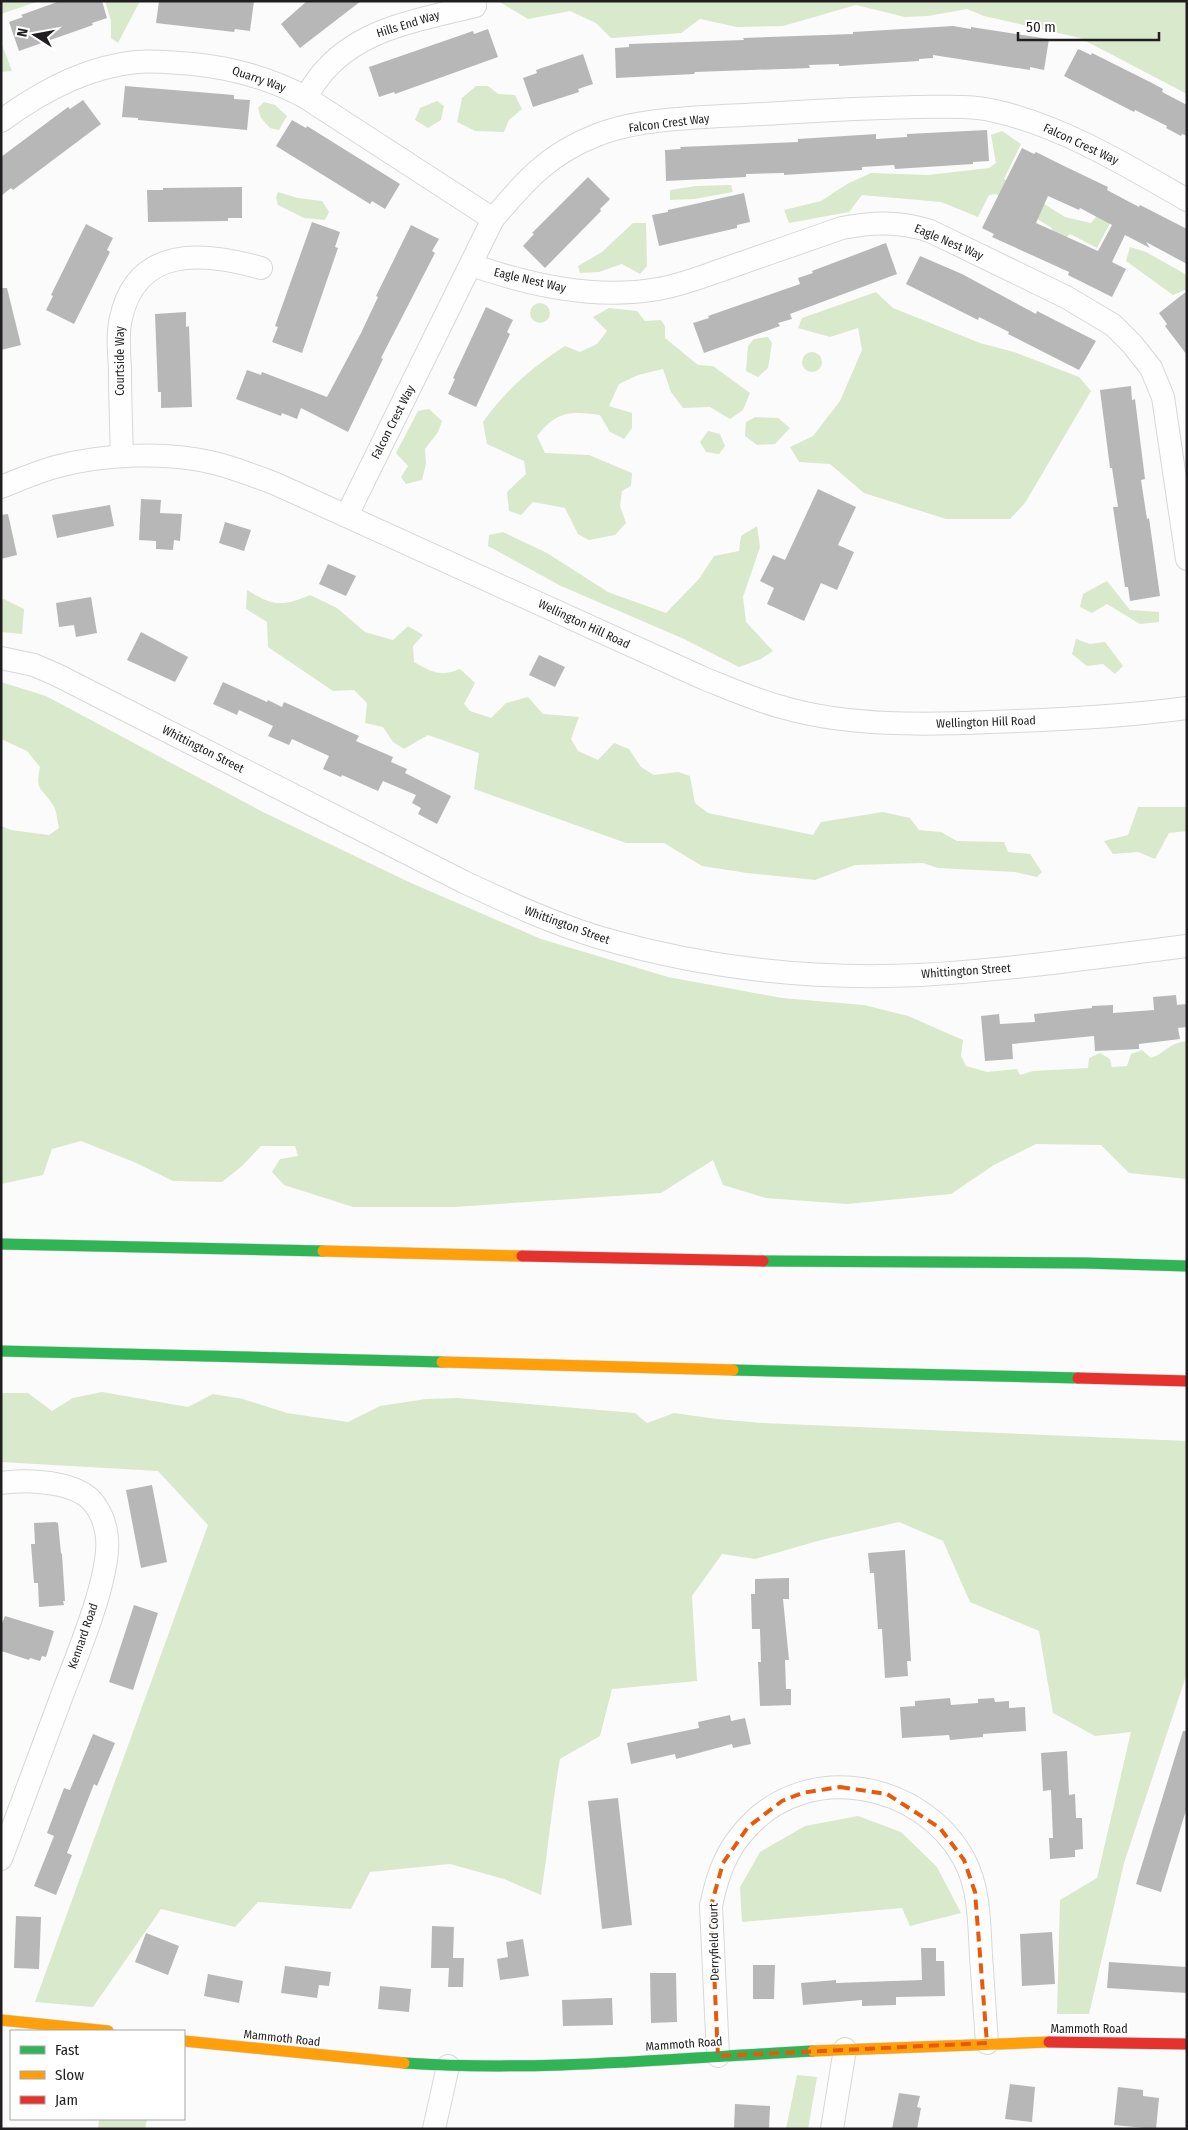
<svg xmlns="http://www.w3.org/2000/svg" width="1188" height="2130" font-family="'Fira Sans Condensed',sans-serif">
  <rect width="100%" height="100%" fill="#fcfbfc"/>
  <g fill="#d9e9cb">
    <path d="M1,1H39L1,14Z"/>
    <path d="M105,1H140L118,43L111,38V21Z"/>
    <path d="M498,1H1187V94L1080,38L984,16L967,9L928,16L905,17L856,5L783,26L737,27L700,19L681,33L611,38L596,23L570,11L528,19Z"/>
    <path d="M1,42L12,71L1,72Z"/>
    <path d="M476,86H488L498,94L515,95L522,109L509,120L504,132L475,131L457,122L462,98Z"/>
    <path d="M437,101L444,106L441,120L428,128L415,120L420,108Z"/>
    <path d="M264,102L275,105L287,116L279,130L270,128L261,118L258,108Z"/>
    <path d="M1002,131L1021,144L1004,179L1065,217L1091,223L1102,210L1120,204L1097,248L1070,234L1062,242L1052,239V228L996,194L989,195L978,217L941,202L862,195L849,212L789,223L784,210L821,201L847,184L871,173L928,175L989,168L996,163L991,135Z"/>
    <path d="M731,185L733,192L695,199L670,200V190L696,186Z"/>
    <path d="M278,192L298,198L322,201L329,212L325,220L304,218L278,205L276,198Z"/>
    <path d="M633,223H646L647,266L640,274L622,264L599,272L580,273L578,266L602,252Z"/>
    <path d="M1130,247L1146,252L1187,275V292L1185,290L1173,295L1126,261Z"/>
    <path d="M876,292L893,308L980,343L1014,352L1079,377L1091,391L1025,503L1010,519H946L864,493L830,464L799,462L790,447L813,436L840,401L862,350L858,328L830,337L798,328L802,318Z"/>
    <circle cx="540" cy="313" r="10"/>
    <path d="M609,308L637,311L645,321L661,320L665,326V338L698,365L713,366L750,393L743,410L730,419L710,407L683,408L671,392L663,369L638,375L619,384L609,406L632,413V428L624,439L610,432L600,415C570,411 557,411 537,436L545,453L589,455L632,473L631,486L622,491L620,506L626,523L615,535L589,540L578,534L565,508L533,502L521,515L509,511L507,492L526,474L524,461L487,444L483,422C506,390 532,367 565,346L580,352L597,344L607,331L593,317Z"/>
    <path d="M768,337L772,343L768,368L758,377L746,371L748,346L754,339Z"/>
    <circle cx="812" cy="362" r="10"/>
    <path d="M429,409L442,421L438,432L425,449L426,464L422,480L406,484L401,477L408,466L396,453L418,411Z"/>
    <path d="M755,417L778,418L790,428L775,444L757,445L745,436L746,422Z"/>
    <path d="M708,431L720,434L725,446L719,454L706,452L700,442Z"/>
    <path d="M757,526L760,547L743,597L746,622L773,651L761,659L739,667L684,639L561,586L488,546L489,535L503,532L547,553L608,592L666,613L699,579L714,556L739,551L741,536Z"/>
    <path d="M1107,581L1130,610L1159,612V622L1140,624L1107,604L1092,613L1080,607L1083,594Z"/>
    <path d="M247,590C273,606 282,607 310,595L337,608L365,632L393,640L408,626L423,635L413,646L414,662C431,672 441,677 460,669L475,683L464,704L470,711L491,718L506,703L528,697L543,714L579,717L571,739L578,751L598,760L614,743L629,749L641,767L654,775L678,772L690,776L695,803L708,813L813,835L821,822L883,812L910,818L919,830L941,832L957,841L1004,842L1008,852L1030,854L1042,872L1037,877L1015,872L938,868L923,863L855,865L815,880L747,873L702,866L664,843H626L474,789L479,753L428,735L404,749L393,742L383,727L365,723L367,703L354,690L333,691L268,647L267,622L246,609Z"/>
    <path d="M4,599L24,609L22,634L1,632V600Z"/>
    <path d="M1076,639L1090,644L1105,642L1123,666L1115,674L1103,664L1087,666L1072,654Z"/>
    <path d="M1,682L46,696L263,812L411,883L541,939L668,977L782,998L864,1005L908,1016L963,1040L961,1056L966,1066L987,1072L1017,1069L1020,1075L1033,1071L1088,1068L1089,1058L1100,1053L1110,1059L1112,1067L1127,1066L1131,1054L1142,1050L1151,1058C1167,1052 1167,1044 1187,1041V1179L1129,1173L1101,1145L1036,1144L994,1165L951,1194L847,1204L766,1198L723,1185L713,1160L661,1193L454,1207H353L284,1185L272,1172L280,1159L298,1156L295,1146H261L242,1166L222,1182L173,1181L134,1162L81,1141L52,1149L43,1175L1,1184V826L11,830L49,835L59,828C57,821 57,811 53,805C41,786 35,792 40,767L27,751L1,739Z"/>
    <path d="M1138,807H1187V831L1169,833L1155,859L1138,852L1113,854L1104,841L1128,835Z"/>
    <path d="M102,1392L188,1407L213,1394L243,1399L287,1413L348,1422L380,1406L426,1399L458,1398L635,1413L647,1423L674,1413L717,1419L762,1423L1187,1441V1673L1124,1863L1089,2014H1057L1060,1900L1097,1878L1131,1732L1095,1736L1053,1713L1039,1631L970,1602L943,1541L899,1522L821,1540L755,1559L722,1554L692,1596L697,1681L612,1689L600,1736L560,1759C552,1804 548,1850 541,1895L504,1879L450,1864L370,1872L351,1909L258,1902L235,1927L161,1909L93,2007L35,2002L208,1525L158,1471L1,1462V1393H28L52,1411L73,1398Z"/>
    <path d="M858,1816L901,1832L937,1867L961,1913L910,1926L902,1908L742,1922L740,1887L760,1852L805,1826Z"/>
    <path d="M797,2075L817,2077L808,2129H786Z"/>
    <path d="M99,2119H147L145,2129H98Z"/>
  </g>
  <g fill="#b8b7b8" fill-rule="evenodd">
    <path d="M60,1H102L107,18L92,23L93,25L19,51L9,22L23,17L21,15Z"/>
    <path d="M159,1H254L250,31L235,29L234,32L156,23Z"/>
    <path d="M307,1H361L300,48L281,24Z"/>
    <path d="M953,26L971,29V27L1049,39L1044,70L1030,67V70L933,55V58L919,59V61L839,66V64L809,65L810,68L695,72L694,74L616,78L615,48L629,47V44L744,40L743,38L853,34V32Z"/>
    <path d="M488,29L498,57L395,94L394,92L379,97L369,67L473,31L474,34Z"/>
    <path d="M1078,49L1091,55L1092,53L1150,82L1163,89L1162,92L1187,105V136L1182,134L1181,136L1166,128L1167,126L1135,110L1134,112L1064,76Z"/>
    <path d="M583,54L593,84L578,89L579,92L533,107L523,78L537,73L536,70Z"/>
    <path d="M125,86L234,95V99L250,100L247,130L138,120V118L122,117Z"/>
    <path d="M83,100L101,124L13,190L11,188L1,196V157L68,107L70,109Z"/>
    <path d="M292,120L306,128L307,126L400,184L385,209L372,201L370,204L276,146Z"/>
    <path d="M987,130L989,161L973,162V164L895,169L894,165L862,167V170L784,175V173L746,174V177L666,181L665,150L681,149L680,147L798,142V139L876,134V139L907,137V134Z"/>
    <path d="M1022,148L1034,154L1036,152L1064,166L1108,187L1107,190L1139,207L1140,205L1187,229V264L1146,242L1150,248L1125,235L1112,262L1126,269L1112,297L1068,275L1069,272L992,237L994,234L982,228ZM1048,196L1079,210L1080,208L1112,225L1098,251L1036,223Z"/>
    <path d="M588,177L610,199L600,209L601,211L545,268L523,246L534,234L532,233Z"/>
    <path d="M242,187V218H228V221L148,222L147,190H163V188Z"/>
    <path d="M744,193L750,222L737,225V228L659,246L652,215L668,212V210Z"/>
    <path d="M312,222L340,232L335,247L338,248L302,353L272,342L278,327L275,326Z"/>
    <path d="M86,224L113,238L107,250L110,252L74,324L46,310L53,296L51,295Z"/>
    <path d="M411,225L439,239L432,251L435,253L381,358L383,359L348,432L301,408L297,419L282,413L281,416L236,399L247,370L261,375L262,372L327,397L361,333L378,297L376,296Z"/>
    <path d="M886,243L897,274L790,314L792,319L778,323L780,326L704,353L693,323L709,318L708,316L800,284L798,278L813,273L812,271Z"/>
    <path d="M920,256L962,274L1036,314L1037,311L1096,341L1079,370L1008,334L1009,332L979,317L978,320L906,284Z"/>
    <path d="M1,288H7L21,345L1,350Z"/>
    <path d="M1187,291V355L1165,326L1167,324L1159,313Z"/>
    <path d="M486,307L513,320L507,332L510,334L476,407L448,394L455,379L453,378Z"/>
    <path d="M186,312V327L189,326L192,407L161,408V392H158L155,314Z"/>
    <path d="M1131,386L1132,400L1135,399L1145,479L1141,480L1147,519L1149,518L1160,596L1130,601L1128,587H1125L1113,507H1118L1112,468H1110L1100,390Z"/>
    <path d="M818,489L856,507L838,545L854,552L837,590L821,583L804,621L767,604L774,588L760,581L773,555L785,560Z"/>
    <path d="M141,499L161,500L160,513L182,514L180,541L174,540L173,550L156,549V541L139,540Z"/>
    <path d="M110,505L114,526L57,538L52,515Z"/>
    <path d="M8,514L17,555L1,559V515Z"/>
    <path d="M225,522L251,530L244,551L219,543Z"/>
    <path d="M328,564L356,576L346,596L319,584Z"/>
    <path d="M91,597L97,633L76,637L74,625L59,627L56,603Z"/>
    <path d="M141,632L188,657L175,682L127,660Z"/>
    <path d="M539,655L565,667L555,687L529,675Z"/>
    <path d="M223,682L267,702L268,700L282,707L284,702L359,736L356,741L393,757L391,762L407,769L405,773L451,796L437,824L418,814L421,808L412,803L416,795L383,781L378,791L342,775L341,777L323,769L329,756L292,739L289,745L268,736L273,726L239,710L237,715L213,704Z"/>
    <path d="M1176,995L1177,1005L1187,1004V1027L1178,1028L1180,1039L1139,1044V1049L1095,1051L1094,1036L1012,1044L1013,1059L985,1061L981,1016L999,1014L1000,1024L1035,1022L1034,1014L1092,1008V1006L1113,1005V1013L1154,1010L1153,997Z"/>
    <path d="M152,1485L167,1562L141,1568L126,1490Z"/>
    <path d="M55,1522L58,1523L61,1553L62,1554L65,1601H63L64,1605L39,1607L38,1583H34L31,1544H35L34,1523Z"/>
    <path d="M905,1550L911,1661H907L908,1676L885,1678L882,1629H878L874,1573H870L868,1553Z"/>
    <path d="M789,1578V1599H783L789,1660H785L786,1689H791V1705L760,1706L758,1662H761L760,1629H752L751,1594H755V1579Z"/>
    <path d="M134,1605L158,1613L133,1690L109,1682Z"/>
    <path d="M5,1616L54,1631L46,1657L42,1656L40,1661L30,1658L29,1660L1,1651V1626Z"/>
    <path d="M950,1698L951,1705L978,1703V1699L994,1698L995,1702L1009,1701V1708L1025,1707L1026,1731L983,1734V1737L950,1740L949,1735L902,1738L900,1707L915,1706V1701Z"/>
    <path d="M730,1715L731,1721L745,1718L751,1744L733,1748L732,1744L676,1759L675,1754L631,1764L627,1743L699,1728L698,1722Z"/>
    <path d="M1183,1731H1187V1807L1161,1892L1136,1884Z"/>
    <path d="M93,1734L115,1743L97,1786L94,1784L67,1853L72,1855L56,1895L34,1886L54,1836L47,1833L64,1788L70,1790Z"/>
    <path d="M1067,1751L1069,1795L1075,1794L1076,1818H1082L1083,1849L1075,1850V1857L1050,1859L1049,1838H1053L1051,1790L1043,1791L1041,1753Z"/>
    <path d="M618,1798L632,1925L602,1929L588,1801Z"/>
    <path d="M16,1916L41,1917L39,1969L14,1968Z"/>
    <path d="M432,1926L454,1927L453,1958H464L463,1987H448L449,1968H431Z"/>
    <path d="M1052,1932L1055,1984L1022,1986L1020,1934Z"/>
    <path d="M146,1933L179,1946L168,1975L135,1962Z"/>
    <path d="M523,1939L529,1976L500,1980L497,1959L508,1957L506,1942Z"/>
    <path d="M921,1948H936V1961H944L945,1996L896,1997V2005L862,2006V2000L803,2005L801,1983L836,1980V1983L922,1980Z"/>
    <path d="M1109,1962L1187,1967V1993L1107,1988Z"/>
    <path d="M753,1965H775L774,1999H753Z"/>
    <path d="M285,1966L331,1972L329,1986L319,1985L317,1998L281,1993Z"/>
    <path d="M650,1973H676L677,2022L651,2023Z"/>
    <path d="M208,1974L243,1981L239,2003L204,1996Z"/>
    <path d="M380,1986L411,1989L409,2012L378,2009Z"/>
    <path d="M612,1998L613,2025L563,2026L562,2000Z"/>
    <path d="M1010,2084L1035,2087L1032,2122L1005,2119Z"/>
    <path d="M1118,2087L1143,2090V2096L1159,2098L1156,2129L1114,2125Z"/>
    <path d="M899,2093L920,2096L917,2107L921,2108L917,2129H892Z"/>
    <path d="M735,2104L770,2106L769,2129H734Z"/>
  </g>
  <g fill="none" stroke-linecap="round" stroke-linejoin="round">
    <g stroke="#d8d7d8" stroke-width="24">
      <g id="street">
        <path d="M305,97C312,88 318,77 326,69C364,27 423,19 475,6"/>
        <path d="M1,121C40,92 87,67 136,62C155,60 174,63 193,64C233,68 269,78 305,97L493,219"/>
        <path d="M471,265C530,285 594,300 658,289C683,285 706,275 730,267C767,254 805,241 842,228C872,222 900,221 930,231L1066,297L1113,325L1132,344L1151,368L1163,397L1187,559"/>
        <path d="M122,456C121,426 120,397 120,368C119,352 117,334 121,318C137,245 204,252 261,268"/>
        <path d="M1,487C19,480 37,472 55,467C102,454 167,451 214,463C235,468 255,476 276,484L703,678C730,689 757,701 785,708C848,726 925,725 990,722C1056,720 1121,717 1187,708"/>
        <path d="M347,515L493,219C525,181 548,154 597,135C647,115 726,117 780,113C826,110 871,108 916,107C942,107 970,105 995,111C1062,126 1128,166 1187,200"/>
        <path d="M1,658L34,665L57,675L464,882C509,903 554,924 601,938C704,968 813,980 920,975C1009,970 1098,957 1187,946"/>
        <path d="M1,1483C26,1479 74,1481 92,1501C99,1509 104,1520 106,1531C115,1569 75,1660 61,1698C41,1752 21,1805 1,1859"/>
        <path d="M718,2056L711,1906C717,1876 726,1850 747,1828C808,1760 922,1782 964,1859C980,1889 979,1923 981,1956C983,1985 985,2014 987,2043"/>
        <path d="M434,2129L448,2066"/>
        <path d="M832,2129L845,2049"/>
      </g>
    </g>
    <g stroke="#d8d7d8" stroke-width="12">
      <g id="fast">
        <path d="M1,1244L323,1251"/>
        <path d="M763,1261L1085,1263L1187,1266"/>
        <path d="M1,1351L442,1362"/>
        <path d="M733,1370L1078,1378"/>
        <path d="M404,2063C540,2072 677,2058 813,2051"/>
      </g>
    </g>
    <g stroke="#d8d7d8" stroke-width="12">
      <g id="slow">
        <path d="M323,1251L522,1256"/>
        <path d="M442,1362L733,1370"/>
        <path d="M1,2020L108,2031"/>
        <path d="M184,2041L404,2063"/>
        <path d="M813,2051L1049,2042"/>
      </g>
    </g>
    <g stroke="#d8d7d8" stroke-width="12">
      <g id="jam">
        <path d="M522,1256L763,1261"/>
        <path d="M1078,1378L1187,1381"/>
        <path d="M1049,2042L1187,2044"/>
      </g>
    </g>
    <use href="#street" stroke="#fffeff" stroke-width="22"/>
    <use href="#fast" stroke="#30b455" stroke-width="11"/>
    <use href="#slow" stroke="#ff9f0a" stroke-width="11"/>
    <use href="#jam" stroke="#e5322d" stroke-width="11"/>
  </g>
  <path fill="none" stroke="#e8590c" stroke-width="4" stroke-dasharray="10 6" stroke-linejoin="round" d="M840,1787L887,1794L940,1828L964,1860L975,1892L987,2043L718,2056L711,1906L723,1863L748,1827L782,1801L802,1793Z"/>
  <g text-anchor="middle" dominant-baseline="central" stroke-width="4" stroke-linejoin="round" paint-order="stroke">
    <g font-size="12" fill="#201e20" stroke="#fff">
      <text transform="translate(408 24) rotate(-17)">Hills End Way</text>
      <text transform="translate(259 79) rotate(19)">Quarry Way</text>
      <text transform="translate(669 123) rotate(-7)">Falcon Crest Way</text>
      <text transform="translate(1081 144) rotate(25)">Falcon Crest Way</text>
      <text transform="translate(949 242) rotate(23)">Eagle Nest Way</text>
      <text transform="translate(530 280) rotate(13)">Eagle Nest Way</text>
      <text transform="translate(120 361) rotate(-90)">Courtside Way</text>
      <text transform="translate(393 422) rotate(-63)">Falcon Crest Way</text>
      <text transform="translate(584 624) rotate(25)">Wellington Hill Road</text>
      <text transform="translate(986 722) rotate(-2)">Wellington Hill Road</text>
      <text transform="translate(203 749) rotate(27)">Whittington Street</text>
      <text transform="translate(567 925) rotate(20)">Whittington Street</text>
      <text transform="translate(966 971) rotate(-4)">Whittington Street</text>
      <text transform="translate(83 1636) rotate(-71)">Kennard Road</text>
      <text transform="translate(714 1942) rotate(-91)">Derryfield Court</text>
      <text x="1089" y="2029">Mammoth Road</text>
      <text transform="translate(282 2038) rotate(6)">Mammoth Road</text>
      <text transform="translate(684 2044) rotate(-4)">Mammoth Road</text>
    </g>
  </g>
  <rect width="1188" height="2130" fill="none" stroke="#201e20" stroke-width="5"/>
  <rect x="10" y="2030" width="175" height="90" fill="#ffffff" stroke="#a6a5a6"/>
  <rect x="20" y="2046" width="25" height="8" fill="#30b455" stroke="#a6a5a6"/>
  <text x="55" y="2055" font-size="15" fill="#201e20">Fast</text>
  <rect x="20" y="2071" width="25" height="8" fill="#ff9f0a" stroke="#a6a5a6"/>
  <text x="55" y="2080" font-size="15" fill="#201e20">Slow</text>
  <rect x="20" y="2096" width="25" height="8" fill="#e5322d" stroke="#a6a5a6"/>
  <text x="55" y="2105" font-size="15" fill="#201e20">Jam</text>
  <g transform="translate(35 35) rotate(281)" stroke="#ffffff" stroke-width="4" paint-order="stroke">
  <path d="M0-4L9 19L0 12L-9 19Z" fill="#201e20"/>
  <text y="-8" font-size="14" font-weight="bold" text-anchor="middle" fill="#201e20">N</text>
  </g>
  <path d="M1018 32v8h141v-8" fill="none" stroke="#201e20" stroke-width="2.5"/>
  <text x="1026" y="32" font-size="15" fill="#201e20" stroke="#ffffff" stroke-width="4" paint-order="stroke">50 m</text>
</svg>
